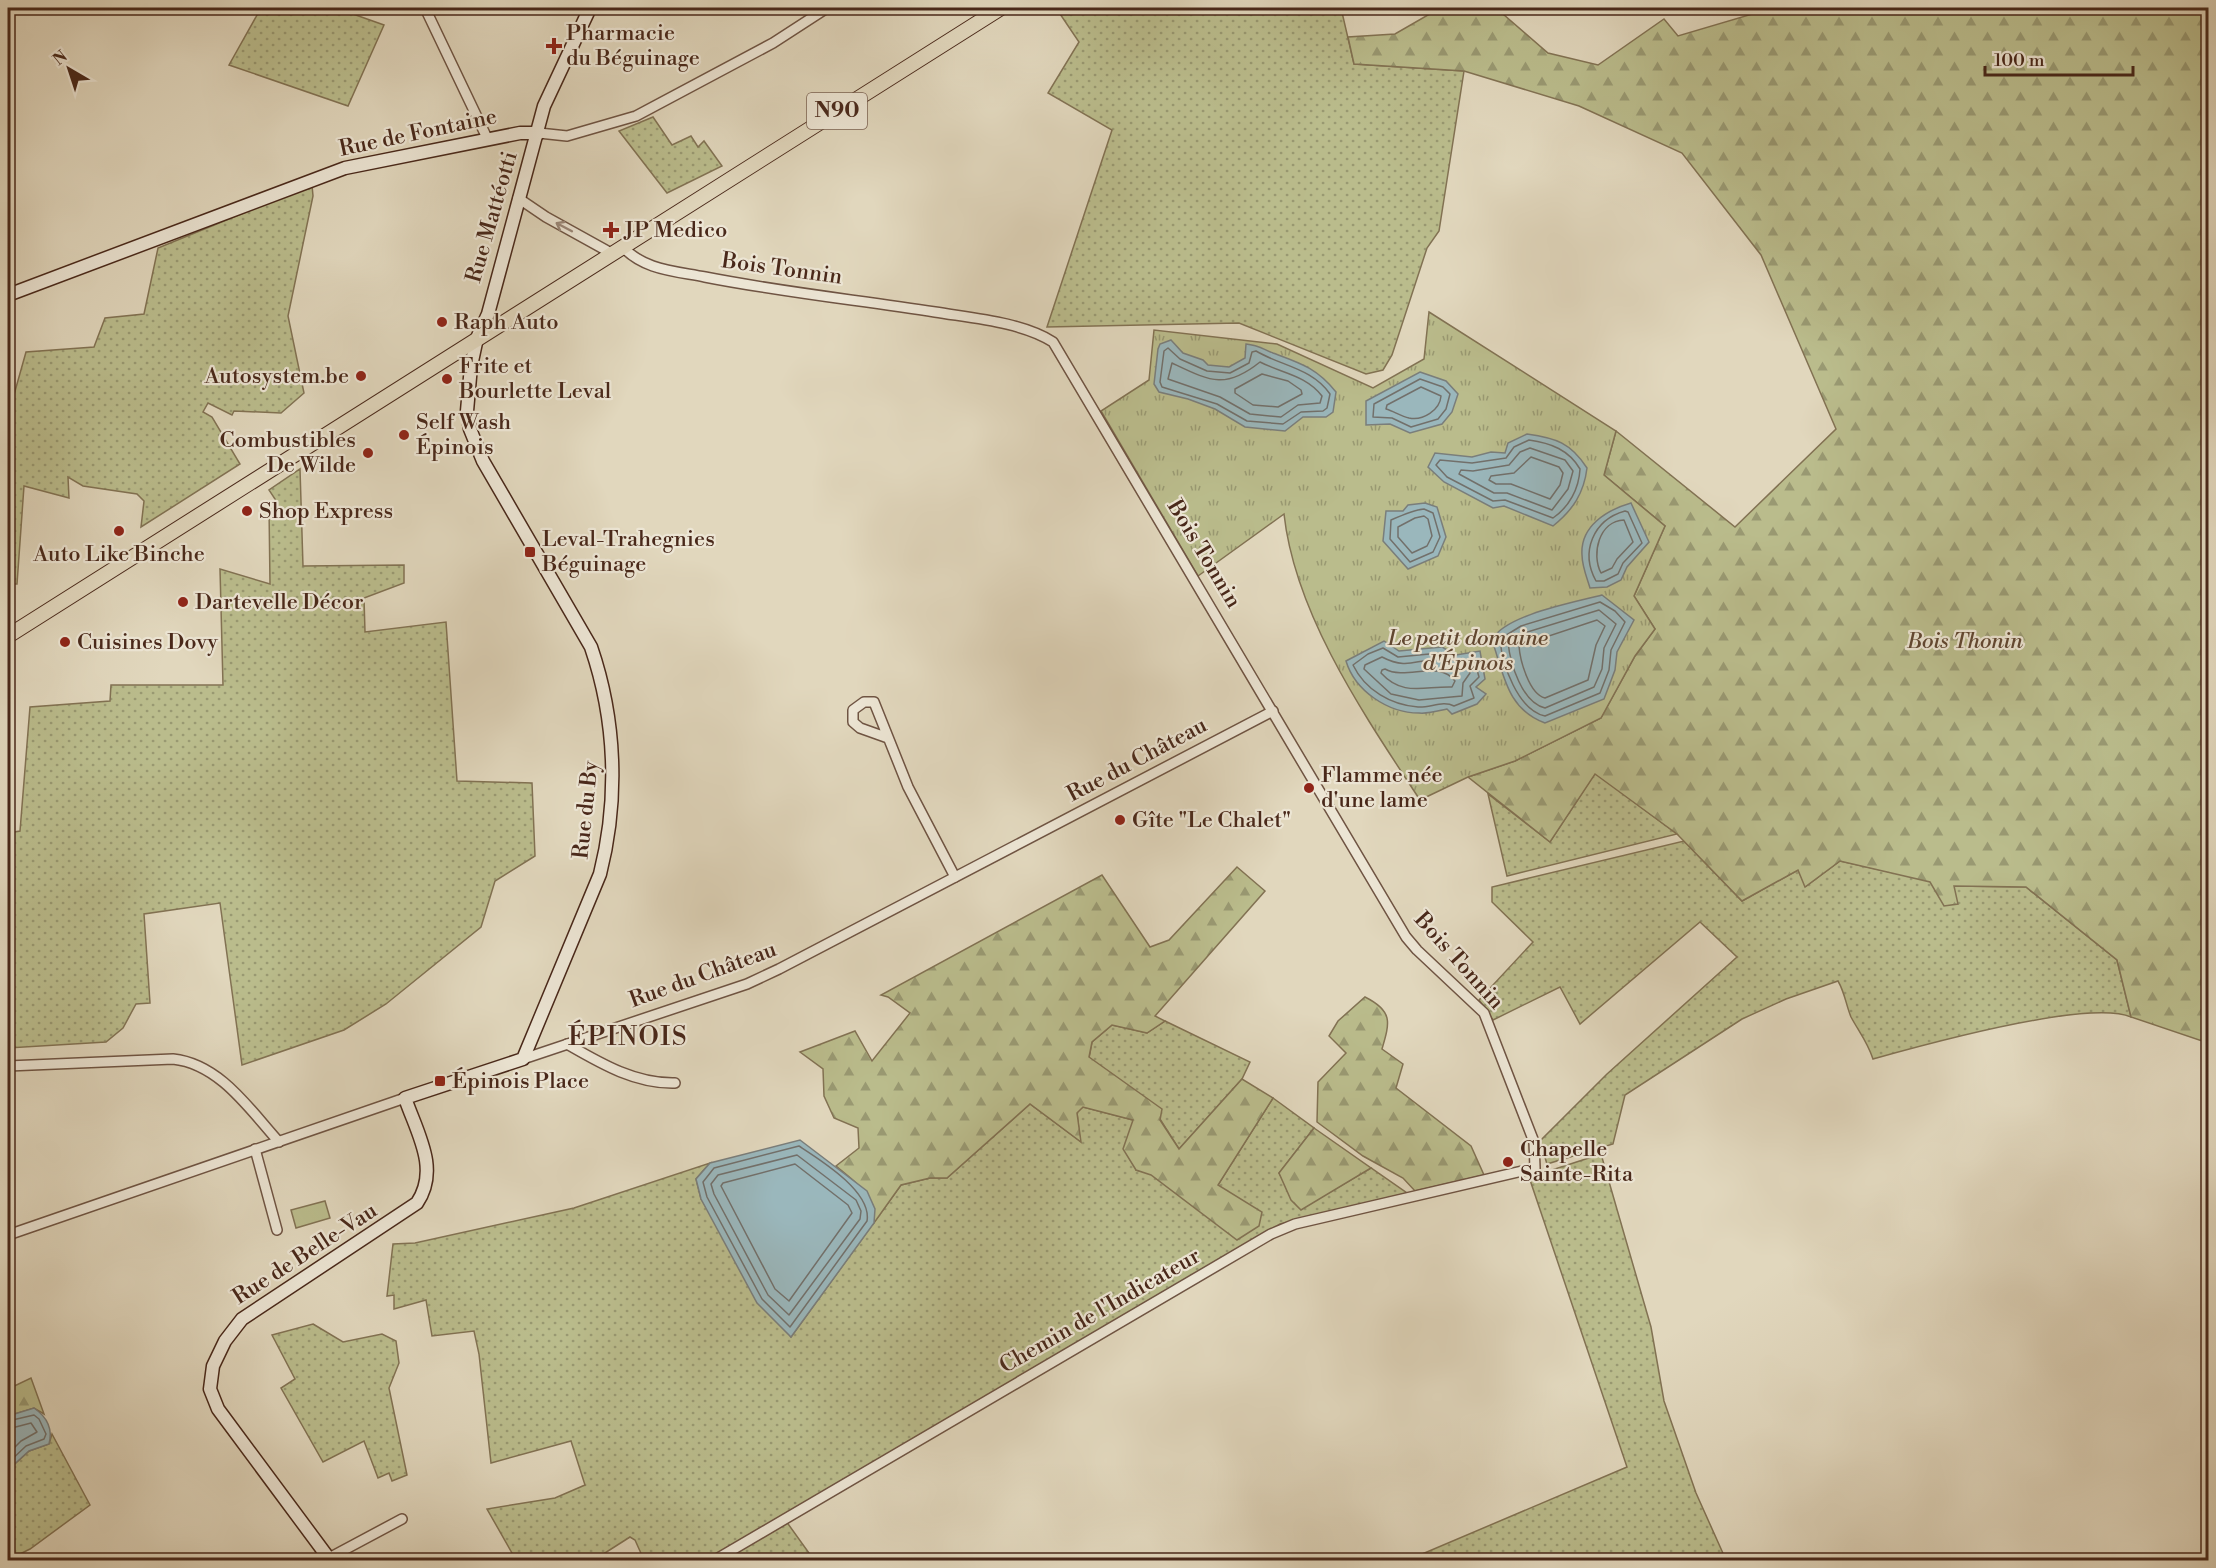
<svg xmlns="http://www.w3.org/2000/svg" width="2216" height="1568" font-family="'Libre Bodoni',serif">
  <defs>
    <pattern id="grass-dots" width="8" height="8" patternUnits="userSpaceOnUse" patternTransform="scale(1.5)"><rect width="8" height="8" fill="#babc8c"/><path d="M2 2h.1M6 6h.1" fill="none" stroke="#999972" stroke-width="1.8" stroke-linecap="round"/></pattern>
    <pattern id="forest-firs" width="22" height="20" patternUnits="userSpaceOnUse" patternTransform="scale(1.5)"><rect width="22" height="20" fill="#babc8c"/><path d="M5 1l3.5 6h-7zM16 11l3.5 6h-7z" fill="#999972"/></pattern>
    <pattern id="park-tufts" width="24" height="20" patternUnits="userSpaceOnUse" patternTransform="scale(1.5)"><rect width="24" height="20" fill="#babc8c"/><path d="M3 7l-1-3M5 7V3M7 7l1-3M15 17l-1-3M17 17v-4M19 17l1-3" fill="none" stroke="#999972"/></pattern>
  </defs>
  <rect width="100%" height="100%" fill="#e1d7bd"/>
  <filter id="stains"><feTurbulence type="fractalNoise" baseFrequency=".00333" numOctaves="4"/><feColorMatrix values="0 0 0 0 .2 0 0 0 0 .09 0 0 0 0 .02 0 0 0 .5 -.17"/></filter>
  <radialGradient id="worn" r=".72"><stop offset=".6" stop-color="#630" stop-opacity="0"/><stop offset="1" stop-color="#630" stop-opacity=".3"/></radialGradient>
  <g fill="url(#grass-dots)" stroke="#827253" stroke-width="1.5">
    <path d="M261,8H336L384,25L348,106L229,65Z"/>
    <path d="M1056,8H1341L1354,64L1464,71L1439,231L1427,248L1392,355L1383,370L1366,374L1239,323L1047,327L1112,130L1048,93L1079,42Z"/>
    <path d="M653,117L672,145L691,136L698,147L704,141L722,166L667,193L619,131Z"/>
    <path d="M312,185L313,196L288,316L304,393L281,413L234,411L232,415L208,403L203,412L212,417L240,464L141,527L144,501L137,494L83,486L68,477L69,498L24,486L17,584H8V416L26,352L94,347L105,318L144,314L158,248Z"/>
    <path d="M300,469L303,566L404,565V583L364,598L365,632L446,622L457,781L532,783L535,856L495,881L481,927L386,1004L344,1030L242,1065L220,903L144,914L150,1003L136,1004L123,1028L106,1042L8,1048V833L20,831L30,707L110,701L111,685H223L220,569L270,584L269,507L277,502L269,490Z"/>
    <path d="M1595,773L1677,834L1507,876L1488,794L1550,842Z"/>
    <path d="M1684,841L1742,901L1798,870L1806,886L1840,861L1953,886L2026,887L2117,960L2131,1017C2088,999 1923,1045 1873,1059C1867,1041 1859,1032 1851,1017C1846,1005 1845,993 1838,981L1786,999L1742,1019L1625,1095L1613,1144L1547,1164L1540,1141L1607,1074L1737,957L1700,922L1580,1024L1560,987L1493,1020L1479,1000L1533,942L1492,902V887Z"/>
    <path d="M1165,1021L1250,1062L1242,1079L1179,1149L1160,1119L1089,1058L1092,1042L1112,1025L1147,1033Z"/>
    <path d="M1273,1098L1314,1128L1279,1173L1301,1209L1371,1168L1407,1193L1280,1224L708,1560H644L635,1540L630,1537L594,1560H516L487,1509L555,1498L585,1485L571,1441L491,1463L479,1354L474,1331L432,1336L426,1300L394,1309V1295L387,1296L393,1244L415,1243L574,1208L710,1163L696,1179L701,1199L791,1337L901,1185L930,1178H947L1030,1104L1080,1141L1077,1112L1083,1107L1133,1120L1136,1170L1218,1185Z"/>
    <path d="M1601,1154L1651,1327L1664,1401L1696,1493L1726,1560H1408L1627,1467L1528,1174L1552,1170Z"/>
    <path d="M313,1324L343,1342L382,1334L396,1341L399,1363L389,1388L407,1475L392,1481L389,1473L378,1478L364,1441L323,1462L281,1388L295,1379L272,1335Z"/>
    <path d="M52,1434L90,1505L30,1549L8,1560V1470L29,1451L49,1444Z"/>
    <path d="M786,1521L814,1560H720Z"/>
  </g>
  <g fill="url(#forest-firs)" stroke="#827253" stroke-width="1.5">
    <path d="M1440,8H1496L1548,53L1598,65L1664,19L1678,36L1766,10V8H2208V1043L2131,1017L2117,960L2026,887L1954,886L1958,904L1944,906L1930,882L1840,861L1805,887L1798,870L1742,901L1677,834L1595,774L1550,842L1468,777L1515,761L1601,718L1635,656L1655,629L1634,596L1665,526L1604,475L1616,431L1735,527L1836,429L1761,255L1682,153L1579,106L1464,71L1354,64L1348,37L1395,34Z"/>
    <path d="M1237,867L1265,891L1155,1016L1165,1021L1147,1033L1112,1025L1092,1042L1089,1057L1162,1109L1160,1120L1179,1149L1242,1079L1273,1098L1218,1185L1262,1212L1259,1226L1237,1240L1151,1175L1136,1170L1123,1149L1133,1120L1083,1107L1077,1113L1081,1142L1030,1104L947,1178H930L901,1185L874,1223C876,1194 856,1183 836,1166L859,1148L858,1128L834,1118L824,1096L823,1069L800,1052L855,1031L872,1061L910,1013L888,997L881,995L1102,875L1150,947L1169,940Z"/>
    <path d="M1365,997C1393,1011 1390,1022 1382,1049L1403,1064L1396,1088L1471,1146L1484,1175L1415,1191L1403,1178L1363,1156L1317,1122L1318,1082L1346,1053L1329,1036L1338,1021Z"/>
    <path d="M1314,1128L1371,1168L1301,1210L1291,1200L1279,1173Z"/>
    <path d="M31,1378L44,1414L34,1408L8,1416V1389Z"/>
  </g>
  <path fill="url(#park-tufts)" stroke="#827253" stroke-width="1.5" d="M1429,312L1616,431L1604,475L1665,526L1634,596L1655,629L1635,656L1601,718L1515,761L1468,777L1420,800C1365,716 1295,615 1284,514L1198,576L1101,411L1149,380L1154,330L1277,344L1373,388L1424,359Z"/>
  <path fill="#babc8c" stroke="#827253" stroke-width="1.5" d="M325,1201L330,1218L296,1228L291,1210Z"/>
  <g fill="#9ab7bc" stroke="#7a7e7b" stroke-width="1.5">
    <path d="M1171,340L1183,353L1203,360L1208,365L1229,367L1245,358L1246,344C1258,345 1263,349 1273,353C1300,363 1317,368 1336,392L1333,412L1326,417H1303L1285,431L1245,427L1215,409L1188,399L1159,392L1154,384L1158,349L1160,344Z"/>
    <path d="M1420,372L1446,381L1458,394L1452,412L1442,424L1410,433L1390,424L1366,425V401Z"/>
    <path d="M1527,434C1556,438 1571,443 1587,468C1584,493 1573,510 1553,526L1504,506L1493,508L1444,482L1428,467L1435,453L1472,457L1491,452L1505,453L1508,443Z"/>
    <path d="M1425,503L1437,507L1446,537L1438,556L1408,569L1383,541L1386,511H1403L1408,505Z"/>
    <path d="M1631,503L1649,542L1627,567L1621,580L1607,587L1590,588C1587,578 1582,566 1582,555C1580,526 1607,510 1631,503Z"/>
    <path d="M1602,595L1634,620L1617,652L1615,670L1604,699L1545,723C1507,709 1504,675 1492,640C1504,615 1576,602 1602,595Z"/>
    <path d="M1384,641L1399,651L1442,647L1456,655L1480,651L1485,679L1476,687L1486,694L1477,704L1452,714L1447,709C1438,711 1428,714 1419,713C1388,713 1355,691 1346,661Z"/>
    <path d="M800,1140L867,1191L875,1209L874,1223L791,1337L757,1303L701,1199L696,1179L710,1163Z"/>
    <path d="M34,1408C47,1417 53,1429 49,1444L29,1451L8,1470V1416Z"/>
  </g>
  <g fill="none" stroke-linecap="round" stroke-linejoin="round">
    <g stroke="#72706b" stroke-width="1.5">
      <path d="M1168,348L1180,359L1207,371L1230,373L1249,363L1252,352L1256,351C1281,366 1312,368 1330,394L1327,408L1323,411L1301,412L1283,424L1247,421L1217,404L1162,387L1160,382L1164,351Z"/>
      <path d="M1260,362C1281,373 1306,375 1322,396L1320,403L1298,405L1281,417L1250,414L1220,397L1168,379L1172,363C1210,381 1225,390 1260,362Z"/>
      <path d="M1262,374L1288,381L1301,390L1302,394L1278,407L1253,405L1235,393V389Z"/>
      <path d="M1420,379L1443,387L1450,394L1446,409L1438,419L1411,427L1392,418L1373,417L1374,404Z"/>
      <path d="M1421,387L1441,396C1440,410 1423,421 1409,418C1401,416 1393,411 1386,409L1387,405Z"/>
      <path d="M1529,440C1551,443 1569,450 1580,469C1579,489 1569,507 1553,518L1505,500L1493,501L1447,477L1436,465L1440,460L1472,463L1506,458L1514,447Z"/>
      <path d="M1530,448L1565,460L1573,471L1568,489L1552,510L1507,493H1494L1459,474L1461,470L1473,471L1509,465L1520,452Z"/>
      <path d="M1531,457L1559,467L1563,473L1560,485L1550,499L1511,484H1496L1489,480L1491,476L1514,473Z"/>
      <path d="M1424,509L1433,513L1440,537L1433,552L1410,562L1390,539L1391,520C1400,516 1414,510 1424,509Z"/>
      <path d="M1625,511L1628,512L1642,543L1623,563L1618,574L1604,581H1596C1580,552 1593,520 1625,511Z"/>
      <path d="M1424,516L1428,519L1432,536L1427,546L1412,553L1398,537V527L1415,518Z"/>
      <path d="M1624,520L1633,542L1617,559L1612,568L1601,573C1591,554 1599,521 1624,520Z"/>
      <path d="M1600,602L1615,611L1625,622L1611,650L1609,670L1600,693L1545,716C1518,710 1502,665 1500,639L1521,626Z"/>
      <path d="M1599,610L1616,624L1604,648L1602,669L1594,687L1545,708C1522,703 1510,663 1508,642L1524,633Z"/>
      <path d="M1597,620L1605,626L1596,645L1588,680L1545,698C1529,694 1520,660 1519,646Z"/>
      <path d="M1383,648L1398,657L1440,653L1455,661L1474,659L1479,677L1470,686L1474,698L1454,706C1443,700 1430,708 1418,707C1391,705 1365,690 1353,665L1368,654Z"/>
      <path d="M1382,657C1411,672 1418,656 1440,661C1453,665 1453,668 1468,667L1470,673L1463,683L1462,696L1419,700L1391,694L1364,669L1365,665Z"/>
      <path d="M1385,669C1406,681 1439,659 1455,681L1452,687C1424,686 1403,697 1381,673L1382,670Z"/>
      <path d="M799,1146C822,1161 872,1192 867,1221L790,1327L762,1299L707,1197L703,1182L714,1168Z"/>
      <path d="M797,1155L856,1200L861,1211L860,1219L789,1315L768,1295L714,1194L711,1184L718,1175Z"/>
      <path d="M795,1164L848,1205L852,1213L789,1301L775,1289L721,1186L723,1183Z"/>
      <path d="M8,1421L34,1415L39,1419L46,1434L44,1439L26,1446L8,1463"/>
      <path d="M8,1429L31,1423L37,1432L21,1441L8,1454"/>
    </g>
    <g stroke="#6f5443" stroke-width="12">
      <g id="street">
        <path d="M425,8L488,140"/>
        <path d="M539,133L567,136L636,116L773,43L827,8"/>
        <path d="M518,198L546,217L611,253"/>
        <path d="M622,246C643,270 675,271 705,277C781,292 858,300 935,312C971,318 1022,322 1053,342L1406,937L1417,950L1484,1013L1534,1142L1535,1168L1295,1224L1271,1234L715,1560"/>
        <path d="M888,738L860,728L853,722V710L864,702H874L908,787L955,877"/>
        <path d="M567,1044C600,1063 635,1084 675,1083"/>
        <path d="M523,1059L747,984L779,969L1273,711"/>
        <path d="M8,1066L173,1059C220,1064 250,1110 279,1142"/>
        <path d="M255,1149L277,1230"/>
        <path d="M8,1235L405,1098"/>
        <path d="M329,1558L402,1519"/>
      </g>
    </g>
    <g stroke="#49281a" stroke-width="15">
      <g id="secondary">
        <path d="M8,295L345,168L520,133H539"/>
        <path d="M330,1560L218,1409L210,1389L213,1366L225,1341L242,1319L417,1203C440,1169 417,1133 405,1098L523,1059L600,874C619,799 616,720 591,647L483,461L470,429L467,411L471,366L477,338L488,314L544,106L590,8"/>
      </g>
    </g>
    <g stroke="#49281a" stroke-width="16">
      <path id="primary" d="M8,636L1001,8"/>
    </g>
    <use href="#street" stroke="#ece5d4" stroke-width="9"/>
    <use href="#secondary" stroke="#ece5d4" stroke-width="12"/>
    <use href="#primary" stroke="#e1d7bd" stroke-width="14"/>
  </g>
  <defs><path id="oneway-shaft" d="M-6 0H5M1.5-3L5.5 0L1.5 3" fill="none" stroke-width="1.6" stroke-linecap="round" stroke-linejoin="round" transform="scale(1.5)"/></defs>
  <use stroke="#9a8677" href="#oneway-shaft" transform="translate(564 227) rotate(-152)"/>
  <g fill="#8f2418" stroke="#ece5d4" stroke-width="2">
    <path d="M551 37h6v6h6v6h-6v6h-6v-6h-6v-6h6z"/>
    <path d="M608 221h6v6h6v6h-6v6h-6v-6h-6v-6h6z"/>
    <circle cx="442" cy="322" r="6"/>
    <circle cx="361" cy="376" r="6"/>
    <circle cx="447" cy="379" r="6"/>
    <circle cx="404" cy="435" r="6"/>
    <circle cx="368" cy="453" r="6"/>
    <circle cx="247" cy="511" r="6"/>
    <circle cx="119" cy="531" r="6"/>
    <rect x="524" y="546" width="12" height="12" rx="3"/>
    <circle cx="183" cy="602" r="6"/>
    <circle cx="65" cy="642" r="6"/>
    <circle cx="1309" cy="788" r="6"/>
    <circle cx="1120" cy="820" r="6"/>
    <rect x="434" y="1075" width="12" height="12" rx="3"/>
    <circle cx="1508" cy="1162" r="6"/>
  </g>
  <g text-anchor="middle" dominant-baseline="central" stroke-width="4.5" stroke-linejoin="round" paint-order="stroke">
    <rect fill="#ece5d4" stroke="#7a6152" stroke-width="1.5" x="807" y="93" width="60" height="36" rx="4.5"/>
    <g font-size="21" font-weight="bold" fill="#49281a">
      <text x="837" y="111">N90</text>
    </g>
    <g font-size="22" fill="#49281a" stroke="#ece5d4" text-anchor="start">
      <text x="566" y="33">Pharmacie<tspan x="566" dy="25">du Béguinage</tspan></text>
      <text x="624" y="230">JP Medico</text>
      <text x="454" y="322">Raph Auto</text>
      <text x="459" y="366">Frite et<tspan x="459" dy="25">Bourlette Leval</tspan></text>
      <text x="349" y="376" text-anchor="end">Autosystem.be</text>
      <text x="416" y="422">Self Wash<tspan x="416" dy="25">Épinois</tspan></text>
      <text x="356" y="440" text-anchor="end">Combustibles<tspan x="356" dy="25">De Wilde</tspan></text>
      <text x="259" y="511">Shop Express</text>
      <text x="542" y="539">Leval-Trahegnies<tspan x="542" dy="25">Béguinage</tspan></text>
      <text x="119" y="554" text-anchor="middle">Auto Like Binche</text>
      <text x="195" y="602">Dartevelle Décor</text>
      <text x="77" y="642">Cuisines Dovy</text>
      <text x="1321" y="775">Flamme née<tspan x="1321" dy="25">d'une lame</tspan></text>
      <text x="1132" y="820">Gîte "Le Chalet"</text>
      <text x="452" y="1081">Épinois Place</text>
      <text x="1520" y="1149">Chapelle<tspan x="1520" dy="25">Sainte-Rita</tspan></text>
    </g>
    <g font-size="22" fill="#49281a" stroke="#ece5d4">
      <text transform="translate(418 133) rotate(-12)">Rue de Fontaine</text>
      <text transform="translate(492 217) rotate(-74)">Rue Mattéotti</text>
      <text transform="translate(782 269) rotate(8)">Bois Tonnin</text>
      <text transform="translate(1204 554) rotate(59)">Bois Tonnin</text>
      <text transform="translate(1137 760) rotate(-28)">Rue du Château</text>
      <text transform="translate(586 810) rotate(-84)">Rue du By</text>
      <text transform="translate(1459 961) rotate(48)">Bois Tonnin</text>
      <text transform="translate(703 975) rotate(-20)">Rue du Château</text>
      <text transform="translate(305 1254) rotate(-33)">Rue de Belle-Vau</text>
      <text transform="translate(1100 1311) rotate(-30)">Chemin de l'Indicateur</text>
    </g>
    <g font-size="22" font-style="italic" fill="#604631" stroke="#ece5d4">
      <text x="1468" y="638">Le petit domaine<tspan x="1468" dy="25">d'Épinois</tspan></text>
      <text x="1965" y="641">Bois Thonin</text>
    </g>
    <g font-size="26" letter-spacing="1.5" fill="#49281a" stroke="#ece5d4">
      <text x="628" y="1037">ÉPINOIS</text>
    </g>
  </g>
  <rect width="2216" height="1568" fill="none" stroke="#e1d7bd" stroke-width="30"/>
  <rect x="9" y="9" width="2198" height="1550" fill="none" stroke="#49281a" stroke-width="3"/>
  <rect x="15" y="15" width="2186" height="1538" fill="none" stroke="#49281a" stroke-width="1.5"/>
  <g transform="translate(69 69) rotate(321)" stroke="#ece5d4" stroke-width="4.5" paint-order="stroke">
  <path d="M0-4.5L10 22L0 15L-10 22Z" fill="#49281a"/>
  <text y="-9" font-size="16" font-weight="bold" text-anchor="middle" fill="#49281a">N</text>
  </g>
  <path d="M1985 66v9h148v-9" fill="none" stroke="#49281a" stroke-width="3"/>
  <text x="1994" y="66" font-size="18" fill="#49281a" stroke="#ece5d4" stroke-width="4.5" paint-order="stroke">100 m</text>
  <rect width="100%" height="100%" filter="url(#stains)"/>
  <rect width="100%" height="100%" fill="url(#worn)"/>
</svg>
